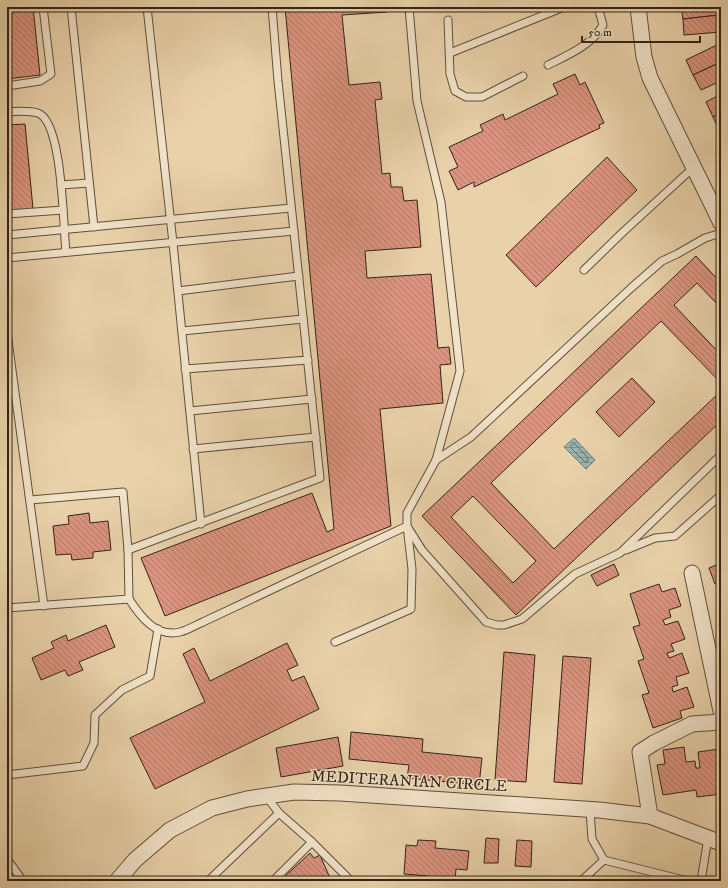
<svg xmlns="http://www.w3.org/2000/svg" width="728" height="888" font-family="'IM FELL DW Pica',serif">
  <defs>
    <pattern id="water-rules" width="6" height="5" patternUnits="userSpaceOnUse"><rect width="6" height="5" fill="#98b6af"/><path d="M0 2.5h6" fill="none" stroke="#7d948e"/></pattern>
    <pattern id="building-back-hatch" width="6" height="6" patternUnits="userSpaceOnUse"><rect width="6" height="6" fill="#dc9480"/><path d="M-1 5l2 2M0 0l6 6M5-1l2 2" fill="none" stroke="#b37868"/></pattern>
  </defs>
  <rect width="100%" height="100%" fill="#e9d2aa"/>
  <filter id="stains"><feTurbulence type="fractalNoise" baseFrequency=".005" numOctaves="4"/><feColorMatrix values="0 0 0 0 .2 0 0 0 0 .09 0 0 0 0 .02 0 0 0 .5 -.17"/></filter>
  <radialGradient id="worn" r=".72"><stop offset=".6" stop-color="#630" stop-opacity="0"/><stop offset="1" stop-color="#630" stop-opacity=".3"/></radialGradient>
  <path fill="url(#water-rules)" stroke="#6f7b73" d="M574,438L595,460L586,469L564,447Z"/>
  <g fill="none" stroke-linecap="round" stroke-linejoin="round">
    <path stroke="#646c64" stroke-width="1" d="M573,444H575L588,458L587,462H585L571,448V446Z"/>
  </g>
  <g fill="url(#building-back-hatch)" stroke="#31231a" fill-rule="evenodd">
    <path d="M11,7H33L40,75L7,79V18L12,17Z"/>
    <path d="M285,7H386L387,12L342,15L349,85L380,82L382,99L375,100L382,174L390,173L391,187H402L404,201L417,200L421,247L365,251L367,278L431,274L438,348L449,347L451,364L440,365L443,403L380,409L391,526L165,616L141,558L312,493L327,532L334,529Z"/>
    <path d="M681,7H719V15L683,19Z"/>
    <path d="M719,15L721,32L684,35L683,19Z"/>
    <path d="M721,43V62L693,75L686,60Z"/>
    <path d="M721,62V81L701,90L693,75Z"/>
    <path d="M575,74L580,85L585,82L604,123L599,125L600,128L474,187V182L458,190L449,171L458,167L449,147L483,131L480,125L503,114L505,120L558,94L553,84Z"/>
    <path d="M721,94V113L713,117L706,102Z"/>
    <path d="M721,113V131L720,132L713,117Z"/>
    <path d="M25,124L33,209L11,211V199L7,200V125Z"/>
    <path d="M607,157L637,190L536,287L506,255Z"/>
    <path d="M696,256L721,283V308L697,283L674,305L721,355V383L661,321L491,483L554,549L721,391V421L516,615L422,516ZM473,496L536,561L513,583L451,517Z"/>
    <path d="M632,378L655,402L619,437L596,412Z"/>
    <path d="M89,513L90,523L108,521L111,550L93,552V558L72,560L71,554L56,555L53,526L69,524L68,516Z"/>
    <path d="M721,563V581L715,584L709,568Z"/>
    <path d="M614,564L619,575L597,586L591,575Z"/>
    <path d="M659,584L662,592L675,588L681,606L669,610L671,617L663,620L665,625L678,621L685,639L671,644L674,651L667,653L669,658L682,653L689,673L676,677L678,685L672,687L673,692L687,687L694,707L680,711L682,718L653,728L642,695L649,693L638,661L644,659L633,627L640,625L630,594Z"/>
    <path d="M106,625L115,647L79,662L83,670L68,676L65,670L41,680L32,658L54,648L51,642L66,635L68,641Z"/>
    <path d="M287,643L298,665L287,670L292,681L304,676L319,709L155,789L130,738L205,702L183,654L194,648L210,681Z"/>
    <path d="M504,652L535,655L526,782L495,780Z"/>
    <path d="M563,656L591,658L582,784L554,782Z"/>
    <path d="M351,732L423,739L422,752L482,758L479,785L407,778L409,765L349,759Z"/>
    <path d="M338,737L343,766L281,777L276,748Z"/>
    <path d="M684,747L686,762L695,761L696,768H700L698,752L719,749L721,764V794L697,797L696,790L663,795L657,765L665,764L663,750Z"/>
    <path d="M486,838L499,839L498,863H484Z"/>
    <path d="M418,840L436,841L435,848L469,851L467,870L456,869L455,881H428L429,876L404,874L406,845L417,846Z"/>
    <path d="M517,840L532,841L531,867L515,866Z"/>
    <path d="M310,853L314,858L320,855L330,878L326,881H280Z"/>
  </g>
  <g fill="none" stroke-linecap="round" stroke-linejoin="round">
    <g stroke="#5f4f3e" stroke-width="9">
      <g id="lane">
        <path d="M71,7L94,227"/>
        <path d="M147,7L173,243L201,524"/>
        <path d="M409,7L417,101L441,202L460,371L436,460L407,513V526L422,550L486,622L497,625H504L522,619L575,574L620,553L721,455"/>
        <path d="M33,8L43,7"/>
        <path d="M7,11L11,10"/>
        <path d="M448,20L450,74L455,91L466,97H482L523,76"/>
        <path d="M450,53L564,7"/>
        <path d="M548,65C568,55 592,45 603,25L598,7"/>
        <path d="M7,86L40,81L51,74L43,7"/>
        <path d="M7,112C17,111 28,110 38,113C63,122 63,227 66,252"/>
        <path d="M61,185L89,183"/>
        <path d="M7,214L63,210"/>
        <path d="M7,235L291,208"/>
        <path d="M7,258L294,231"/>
        <path d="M584,270L623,232L694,167"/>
        <path d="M178,291L299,276"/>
        <path d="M182,331L303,319"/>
        <path d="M7,333L44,606"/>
        <path d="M185,369L308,360"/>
        <path d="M190,411L312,399"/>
        <path d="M193,449L316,437"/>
        <path d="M436,460L471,437L631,288L662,261L677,254L705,238L721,233"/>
        <path d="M30,500L123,492L128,550"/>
        <path d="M626,550L655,538L675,536L721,495"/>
        <path d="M129,599C140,616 156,638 180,632C188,630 196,625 203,622L407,526L412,569L411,609L335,642"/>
        <path d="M7,608L129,599L128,550L320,478L278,81L272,7"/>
        <path d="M7,775L83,766L94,743L95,715L122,690L150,676L158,629"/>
        <path d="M266,796L279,813"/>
        <path d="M590,810L592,839L604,860"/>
        <path d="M7,859L23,881"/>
        <path d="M208,881L279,813L312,842L348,878L346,881"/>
        <path d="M273,881L312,842"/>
        <path d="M581,881L604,860L688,881"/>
        <path d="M701,881L708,838"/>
      </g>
    </g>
    <g stroke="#5f4f3e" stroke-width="17">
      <g id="street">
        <path d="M638,7L644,57L650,78L721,223"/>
        <path d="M692,573L721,711"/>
        <path d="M650,816L640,752L654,743L692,724L721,722"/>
        <path d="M117,881L135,860L170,830L212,808L247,799L294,792L340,793L599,810L650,816L721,843"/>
      </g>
    </g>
    <use href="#lane" stroke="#f1e2c8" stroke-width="7"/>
    <use href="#street" stroke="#f1e2c8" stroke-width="15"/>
  </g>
  <g text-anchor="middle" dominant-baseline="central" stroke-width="3" stroke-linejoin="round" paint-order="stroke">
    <g font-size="16" fill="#31231a" stroke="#f1e2c8">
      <text transform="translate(409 781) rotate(3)">MEDITERANIAN CIRCLE</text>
    </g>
  </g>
  <rect width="728" height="888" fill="none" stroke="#e9d2aa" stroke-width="24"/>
  <rect x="8" y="8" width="712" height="872" fill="none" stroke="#31231a" stroke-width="2"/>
  <rect x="12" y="12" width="704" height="864" fill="none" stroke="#31231a"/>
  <path d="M582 36v6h118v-6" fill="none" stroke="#31231a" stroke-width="2"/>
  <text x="588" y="36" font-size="12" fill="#31231a" stroke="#f1e2c8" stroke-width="3" paint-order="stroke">50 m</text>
  <rect width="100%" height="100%" filter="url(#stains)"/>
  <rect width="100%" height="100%" fill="url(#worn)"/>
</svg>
